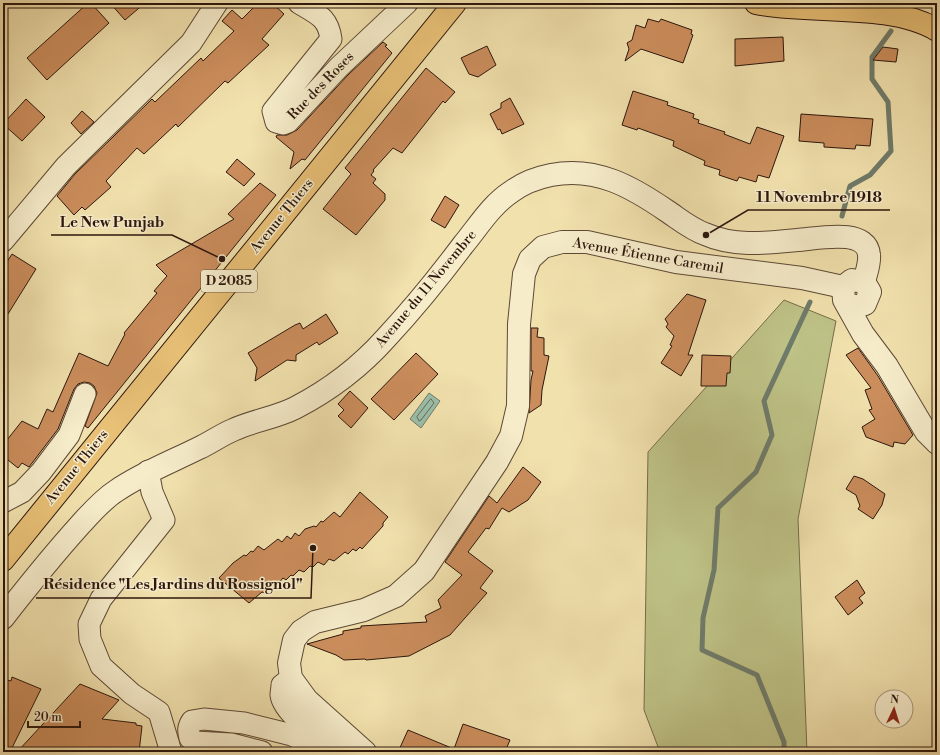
<svg xmlns="http://www.w3.org/2000/svg" width="940" height="755" font-family="'Libre Bodoni',serif">
  <rect width="100%" height="100%" fill="#f1e1ad"/>
  <filter id="stains"><feTurbulence type="fractalNoise" baseFrequency=".005" numOctaves="4"/><feColorMatrix values="0 0 0 0 .2 0 0 0 0 .09 0 0 0 0 .02 0 0 0 .5 -.17"/></filter>
  <radialGradient id="worn" r=".72"><stop offset=".6" stop-color="#630" stop-opacity="0"/><stop offset="1" stop-color="#630" stop-opacity=".3"/></radialGradient>
  <path fill="#bec286" stroke="#756c4a" d="M784,300L836,321L798,519L807,752H660L644,710L648,452Z"/>
  <path fill="#9bbea8" stroke="#6f7b6a" d="M429,393L440,401L421,428L410,419Z"/>
  <g fill="none" stroke-linecap="round" stroke-linejoin="round">
    <path stroke="#646a5a" stroke-width="1" d="M431,399L434,403L421,420L419,421L417,417Z"/>
    <g stroke="#6f7b6a" stroke-width="5">
      <path d="M842,216L850,186L870,175L891,151L888,102L872,79V57L891,31"/>
      <path d="M784,752V742L757,675L702,650L703,618L714,570L718,508L756,472L772,435L764,401L810,302"/>
    </g>
  </g>
  <g fill="#cb8d5c" stroke="#2c160d">
    <path d="M88,3H91L109,23L47,80L27,58Z"/>
    <path d="M110,3H145L125,20Z"/>
    <path d="M258,3H272L284,14L262,39L269,45L228,83L225,81L178,127L176,124L144,154L137,148L106,181L111,187L85,210L82,207L74,215L57,196L75,174L152,99L155,102L201,58L203,61L234,31L222,21L232,10L242,19Z"/>
    <path d="M648,19L659,22L661,19L692,30L691,34L693,35L683,63L641,49L625,61L629,49L627,43L632,40L636,25L645,28Z"/>
    <path d="M783,37L784,61L735,66V39Z"/>
    <path d="M383,42L387,45L385,46L392,53L305,160L302,159L290,169L294,152L276,137L277,135H287L297,130L348,75Z"/>
    <path d="M487,46L496,65L478,77L469,74L461,58Z"/>
    <path d="M883,47L898,49L896,62L873,60Z"/>
    <path d="M426,68L455,92L445,103L443,101L402,153L393,148L373,170L374,171L371,175L376,179L373,183L385,194V200L356,235L323,209L351,174L345,168Z"/>
    <path d="M633,91L668,102L667,105L694,114L693,118L699,120L698,123L725,132L724,134L750,144L757,127L784,136L769,178L758,175L756,182L739,177L737,181L719,175L720,170L704,165L705,161L673,146L674,141L638,128L637,130L622,125Z"/>
    <path d="M510,98L524,124L502,134L500,129L498,130L490,114L501,108V103Z"/>
    <path d="M26,99L45,117L22,141L3,124Z"/>
    <path d="M82,111L94,122L81,134L71,123Z"/>
    <path d="M801,114L873,119L870,146L856,145L855,149L824,147V143L799,141Z"/>
    <path d="M237,159L255,174L244,186L226,172Z"/>
    <path d="M260,183L276,195L88,428L85,426L97,393L94,386L90,383L84,382L78,384L74,389L58,429L29,467L22,463L18,468L3,456V445L22,421L38,429L47,409L53,412L79,353L108,366L125,334L124,333L157,293L154,291L167,276L156,265L234,219L228,214Z"/>
    <path d="M445,196L459,205L445,228L431,220Z"/>
    <path d="M12,254L36,269L3,322V268Z"/>
    <path d="M687,294L706,300L688,355H693L681,376L661,363L672,346L670,345L674,336L666,327L668,324L665,319Z"/>
    <path d="M326,314L338,333L319,345L317,342L296,355V361L287,360L255,381L257,368L248,353L295,325L300,323L303,329Z"/>
    <path d="M531,328H538L537,337L544,338V355L549,356L542,390L541,405L529,413L531,380L533,371H531Z"/>
    <path d="M858,348L878,376L913,435L905,444L894,442L893,447L866,437L862,427L875,419L869,410L872,409L865,390L871,388L846,355Z"/>
    <path d="M416,353L438,374L394,420L371,399Z"/>
    <path d="M702,355L731,356L730,373H727L726,386H701Z"/>
    <path d="M350,391L368,408L351,428L338,416L344,410L338,404Z"/>
    <path d="M523,467L541,482L528,500L509,512L502,508L489,529L486,528L468,552L493,571L480,588L487,593L450,635L409,656L366,660L365,659L344,660L336,655L307,644L343,634V631L361,628V626L427,622L425,616L441,608L438,600L462,575L445,562L489,496L497,503Z"/>
    <path d="M854,476L863,479L885,494L882,505L873,519L858,509L860,506L856,495L846,489Z"/>
    <path d="M360,492L388,517L383,523V526L362,549L360,547L356,551L353,549L348,554L345,552L334,561L329,559L324,565L318,562L313,567L310,566L304,572L299,570L293,576L291,575L286,580L283,578L277,585L274,583L265,593L262,592L249,603L219,578L233,563L244,555L246,556L251,551L253,552L258,546L264,550L278,539L282,542L287,536L291,539L295,533L299,536L305,529L314,526L316,527L321,521L323,522L334,512L340,517Z"/>
    <path d="M857,580L865,593L859,598L863,603L848,615L835,597Z"/>
    <path d="M12,677L41,689L10,752H3V679L11,681Z"/>
    <path d="M80,684L119,700L102,719L136,723V725L142,726L139,752H17Z"/>
    <path d="M463,724L510,740L505,752H398L408,730L454,749Z"/>
  </g>
  <g fill="none" stroke-linecap="round" stroke-linejoin="round">
    <g stroke="#5d4935" stroke-width="23">
      <g id="minor">
        <path d="M299,3C317,14 328,17 331,39L273,111L276,122L283,124L288,122L339,67L407,3"/>
        <path d="M3,241L66,166L191,43L217,3"/>
        <path d="M148,471L152,492L164,520L101,599L89,624L90,639L101,666L132,694L159,712L171,752"/>
        <path d="M3,502L22,492L41,472L69,435L85,394"/>
        <path d="M291,678L282,685C282,688 281,692 281,695C283,714 324,741 339,752"/>
        <path d="M262,752L231,744L195,742L190,738C188,731 188,727 192,721L204,719L244,723L292,735L304,741L318,752"/>
      </g>
    </g>
    <g stroke="#5d4935" stroke-width="24">
      <g id="tertiary">
        <path d="M846,303L857,307L865,304L870,292L864,282L852,280L843,287L844,300L863,334L887,366L926,432L937,443"/>
        <path d="M3,618C28,586 53,555 80,525C91,513 102,500 116,491C142,473 171,462 199,448C210,443 221,435 233,430C252,421 275,418 295,408C328,391 361,366 386,338C413,309 439,277 463,245C478,227 491,205 511,192C523,183 536,178 551,175C596,166 632,187 667,211C679,219 691,229 705,234C734,247 766,243 797,240C816,239 867,227 869,255C870,264 866,273 864,282"/>
        <path d="M365,752L307,700L291,678L289,663L294,640L301,631L315,622L364,610L396,596L424,571L497,462L511,436L518,406L519,324L524,274L530,259L543,247L562,242H587L676,262L802,278L843,287"/>
      </g>
    </g>
    <g stroke="#2c160d" stroke-width="24">
      <g id="primary">
        <path d="M756,3C810,14 891,2 937,30"/>
        <path d="M3,560L455,3"/>
      </g>
    </g>
    <use href="#minor" stroke="#f6ecca" stroke-width="21"/>
    <use href="#tertiary" stroke="#f6ecca" stroke-width="22"/>
    <use href="#primary" stroke="#e8c076" stroke-width="22"/>
  </g>
  <g text-anchor="middle" dominant-baseline="central" stroke-width="3" stroke-linejoin="round" paint-order="stroke">
    <rect fill="#f6ecca" stroke="#695646" stroke-width="1" x="201" y="270" width="56" height="22" rx="3"/>
    <g font-size="13" font-weight="bold" fill="#2c160d">
      <text x="229" y="281">D 2085</text>
    </g>
    <g font-size="14" fill="#2c160d" stroke="#f6ecca">
      <text transform="translate(321 86) rotate(-46)">Rue des Roses</text>
      <text transform="translate(282 216) rotate(-51)">Avenue Thiers</text>
      <text transform="translate(648 256) rotate(10)">Avenue Étienne Caremil</text>
      <text transform="translate(426 289) rotate(-50)">Avenue du 11 Novembre</text>
      <text transform="translate(77 467) rotate(-51)">Avenue Thiers</text>
    </g>
  </g>
  <path fill="none" stroke="#2c160d" stroke-width="1.5" d="M706 235L748 210H890M222 259L172 235H51M313 548L311 598H36"/>
  <g fill="#2c160d" stroke="#f6ecca" stroke-width="1.5">
    <circle cx="706" cy="235" r="4"/>
    <circle cx="222" cy="259" r="4"/>
    <circle cx="313" cy="548" r="4"/>
  </g>
  <g font-size="15" text-anchor="middle" font-weight="bold" fill="#2c160d" stroke="#f6ecca" stroke-width="3" stroke-linejoin="round" paint-order="stroke">
    <text x="819" y="202">11 Novembre 1918</text>
    <text x="112" y="227">Le New Punjab</text>
    <text x="173" y="589">Résidence "Les Jardins du Rossignol"</text>
  </g>
  <rect width="940" height="755" fill="none" stroke="#f1e1ad" stroke-width="16"/>
  <rect x="4" y="4" width="932" height="747" fill="none" stroke="#2c160d" stroke-width="2"/>
  <rect x="8" y="8" width="924" height="739" fill="none" stroke="#2c160d"/>
  <g transform="translate(894 709) rotate(4)"><circle r="19" fill="#f6ecca" stroke="#a5967e"/>
  <path d="M0-3L7 15L0 10L-7 15Z" fill="#8f2418"/>
  <text y="-6" font-size="11" font-weight="bold" text-anchor="middle" fill="#2c160d">N</text>
  </g>
  <path d="M28 721v6h52v-6" fill="none" stroke="#2c160d" stroke-width="2"/>
  <text x="34" y="721" font-size="12" fill="#2c160d" stroke="#f6ecca" stroke-width="3" paint-order="stroke">20 m</text>
  <rect width="100%" height="100%" filter="url(#stains)"/>
  <rect width="100%" height="100%" fill="url(#worn)"/>
</svg>
